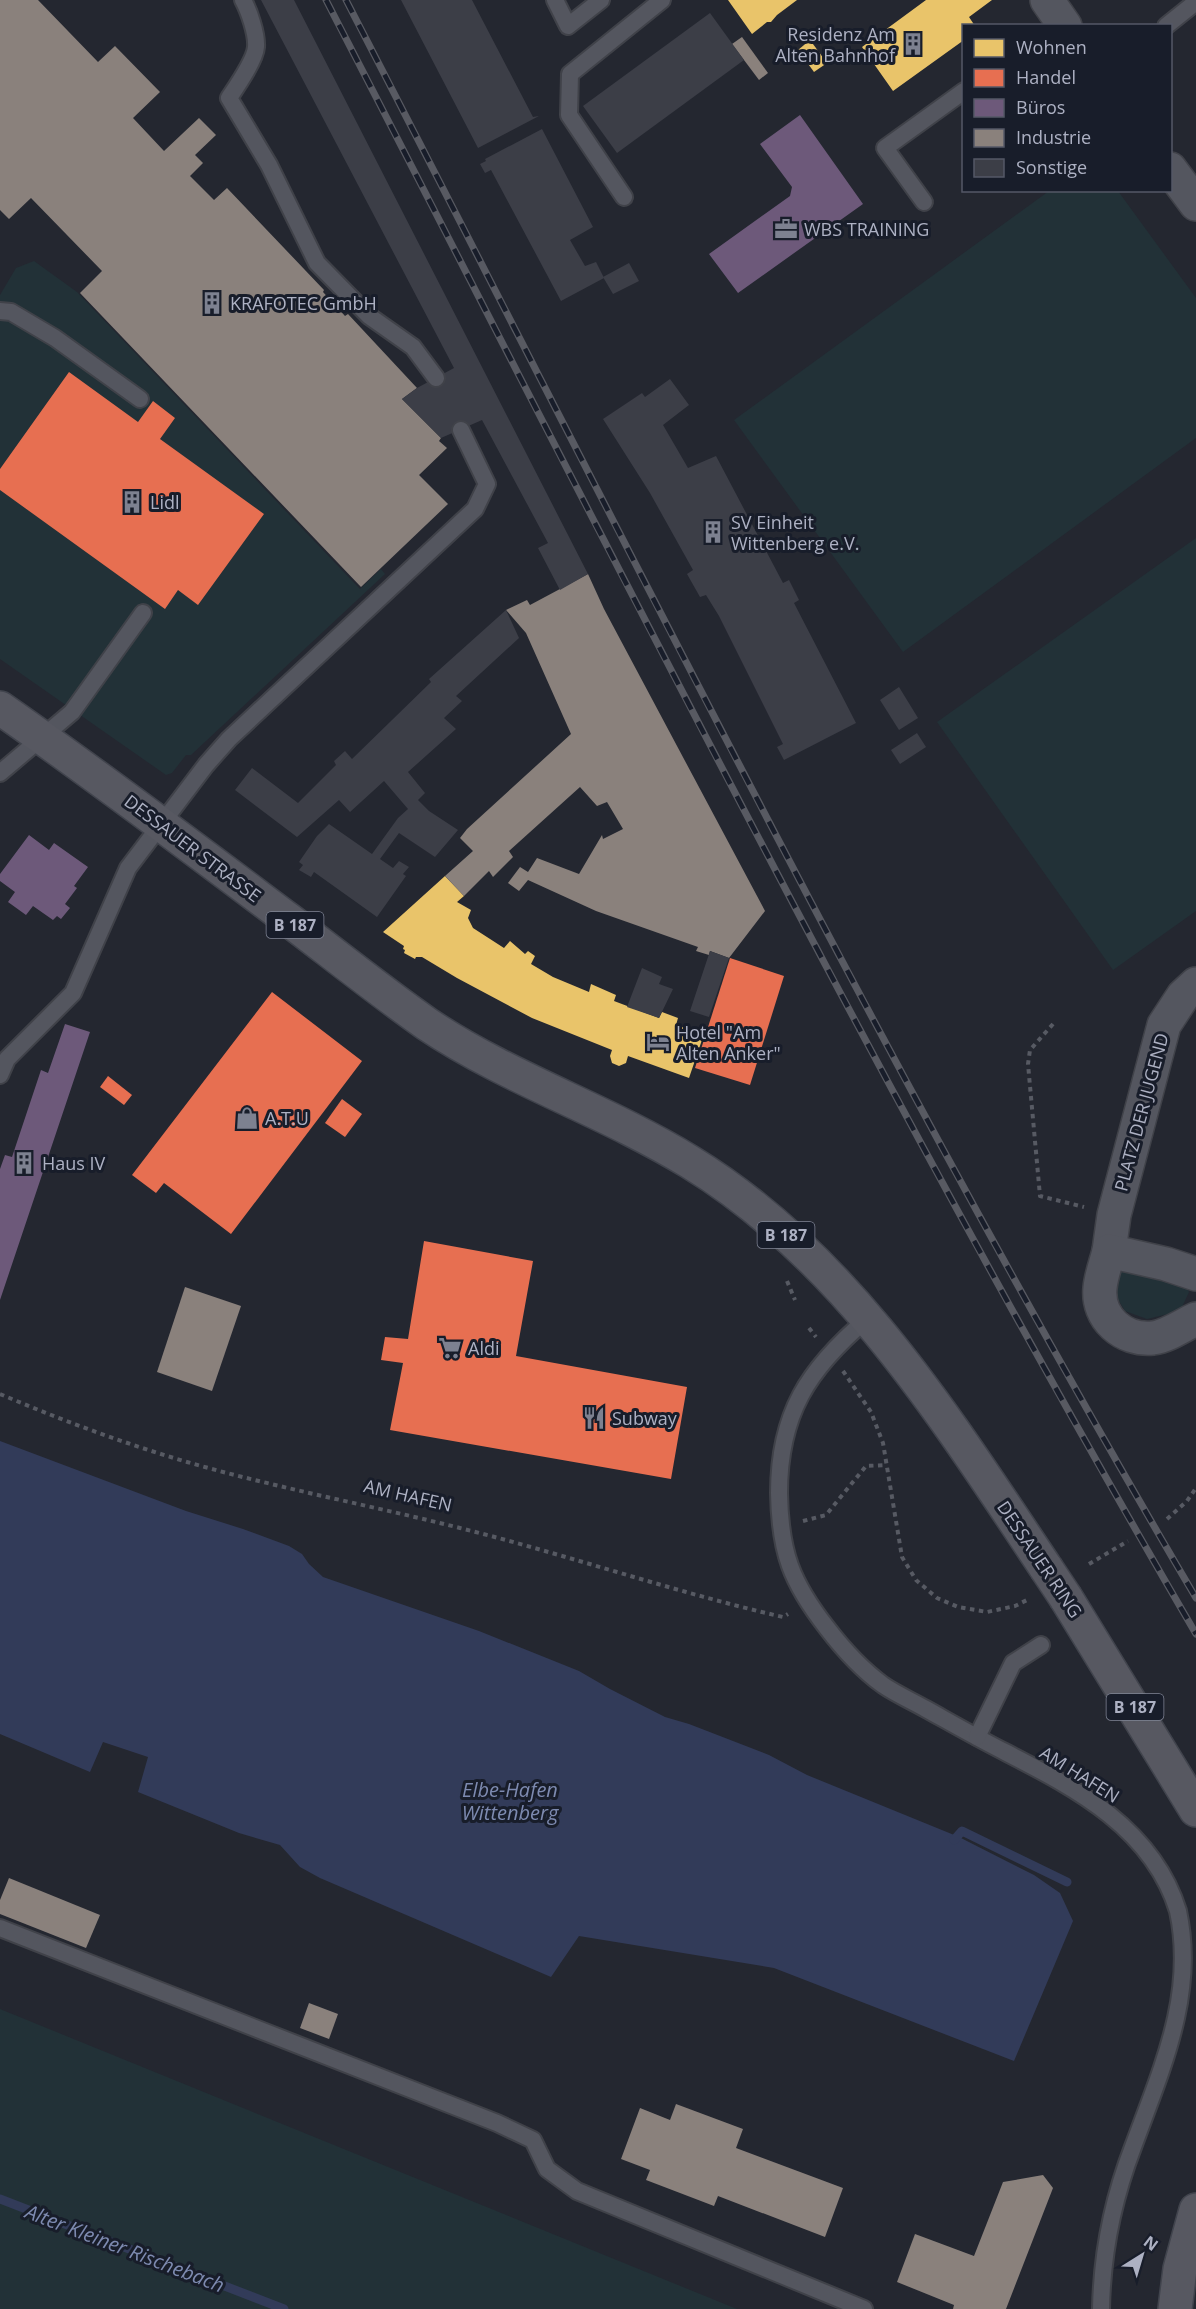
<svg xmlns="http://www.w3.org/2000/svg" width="1196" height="2309" font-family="'Open Sans',sans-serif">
  <rect width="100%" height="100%" fill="#242730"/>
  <g fill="#223137">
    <path d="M1049,191H1118L1196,298V438L903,652L734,420Z"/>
    <path d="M34,261L77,292L360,589L381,569L385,574L191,755H186L172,773L166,775L0,659V295L16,268Z"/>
    <path d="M1196,538V911L1113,970L937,722Z"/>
    <path d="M1130,1267L1183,1280L1189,1292L1182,1307L1168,1314L1147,1319L1125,1311L1113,1291L1116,1275Z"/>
    <path d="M0,2009L737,2309H0Z"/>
  </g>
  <path fill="#323b59" d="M0,1441L186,1511L243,1529L289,1546L302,1554L309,1564L323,1577L479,1631L579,1671L610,1689L665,1717L689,1724L769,1755L807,1775L959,1837L1034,1875L1060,1893L1073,1921L1014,2061L774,1968L579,1936L551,1977L320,1878L300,1867L280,1845L239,1833L138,1792L148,1757L103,1742L90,1772L0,1734Z"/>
  <g fill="#e9c46a">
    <path d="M728,0H797L777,15L771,22H767L752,34Z"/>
    <path d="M926,0H992L969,17L975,26H964V40L893,91L862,47Z"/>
    <path d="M810,40L827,63L814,72L798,50Z"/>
    <path d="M445,876L464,896L457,902L471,910L468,918L473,928L504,948L510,941L525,954L528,951L535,956L531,964L553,977L589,992L591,984L616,995L614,1001L659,1018L662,1012L678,1018L676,1025L704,1034L689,1078L628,1056L626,1063L619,1066L612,1063L610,1056L612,1050L532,1018L457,978L422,957H416L415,959L404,953L405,950L403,949L404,946L383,932Z"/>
  </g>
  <g fill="#e76f51">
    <path d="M69,372L138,422L153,401L175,418L160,439L264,514L198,605L178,590L165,609L0,490V469Z"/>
    <path d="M730,958L784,976L750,1085L695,1068Z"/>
    <path d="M272,992L362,1061L231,1234L164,1183L156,1193L132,1175Z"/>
    <path d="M108,1076L132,1095L124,1105L100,1087Z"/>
    <path d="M342,1099L362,1114L345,1137L325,1123Z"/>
    <path d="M424,1241L533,1261L516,1356L687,1387L671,1479L390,1430L403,1363L381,1360L385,1337L408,1339Z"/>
  </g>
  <g fill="#6d597a">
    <path d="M800,115L863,204L738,293L709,254L790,196L792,187L760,144Z"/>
    <path d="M29,835L49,850L54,843L88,867L74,886L77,888L65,904L70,908L61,919L57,916L53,920L33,906L26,915L8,902L15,892L0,881V874Z"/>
    <path d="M65,1024L90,1032L0,1300V1169L5,1155L12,1157L41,1070L48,1073Z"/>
  </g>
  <g fill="#8a817c">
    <path d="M0,0H38L98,62L115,46L160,92L133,118L164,151L199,118L216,135L195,155L203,163L190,176L214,200L227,188L324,290L323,292L345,316L348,314L417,388L402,399L441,438L439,441L447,448L419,475L448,504L361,587L80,293L102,271L31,198L9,219L0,210Z"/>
    <path d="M742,37L768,73L759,80L732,44Z"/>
    <path d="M588,574L604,609L765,911L729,958L710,951L709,955L696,951L698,947L596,911L528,880L519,891L508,883L520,867L528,872L537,858L579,874L602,835L603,839L623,829L607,802L597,806L580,787L509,851L513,857L493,877L489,871L464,896L445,876L473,851L460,838L467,829L571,734L526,633L506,610L527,600L530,605Z"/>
    <path d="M185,1287L241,1306L212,1391L157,1372Z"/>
    <path d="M9,1878L100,1915L86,1948L0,1914V1900Z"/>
    <path d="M309,2003L338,2014L329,2039L300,2028Z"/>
    <path d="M676,2104L743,2129L736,2148L843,2188L825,2237L718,2196L714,2206L646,2180L650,2170L621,2159L640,2108L670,2120Z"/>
    <path d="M1043,2175L1053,2188L1006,2309H953L954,2305L897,2282L915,2234L974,2256L1003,2182Z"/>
  </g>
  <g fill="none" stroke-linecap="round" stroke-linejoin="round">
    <g stroke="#323b59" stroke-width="9">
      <path d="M954,1840L962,1831L1067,1882"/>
      <path d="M0,2199L284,2309"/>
    </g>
  </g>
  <g fill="#3c3e47">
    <path d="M261,0H294L588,574L560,590L538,548L548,543L482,420L441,438L402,399L417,388L454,368Z"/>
    <path d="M401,0H472L533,117L539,116L478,148Z"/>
    <path d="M710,13L744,60L617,153L583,106Z"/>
    <path d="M542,129L593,227L570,240L585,266L596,262L604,278L561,301L491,170L485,173L480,164L486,161L485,159Z"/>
    <path d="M629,263L639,281L613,294L603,277Z"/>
    <path d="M670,379L689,405L663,425L688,468L716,456L783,583L789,580L799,600L794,603L856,723L784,760L777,747L783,744L719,616L706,595L700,597L687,574L693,570L650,493L603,419L642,393L645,397Z"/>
    <path d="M506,610L519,638L456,696L462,701L444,718L456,729L408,772L425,793L418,800L429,811L458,830L435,857L399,833L380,859L393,868L399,861L409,867L403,874L406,876L377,917L314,872L311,877L299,870L303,865L299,862L317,836L329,824L372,854L398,818L408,809L384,781L350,812L339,800L297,837L235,790L252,768L298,803L336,765L334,761L345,751L352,759L431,682L429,679Z"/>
    <path d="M899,687L918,718L899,730L880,700Z"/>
    <path d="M917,733L926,747L900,764L891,750Z"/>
    <path d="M710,951L729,958L709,1017L690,1011Z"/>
    <path d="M642,968L662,977L659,984L673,989L659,1018L627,1007Z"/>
  </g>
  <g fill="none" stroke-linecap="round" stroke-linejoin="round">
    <g stroke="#404249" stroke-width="20">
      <g id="service">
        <path d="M243,0C249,11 257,34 256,47C255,60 237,86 229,98L269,165L317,263L369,316L413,347L436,378"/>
        <path d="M555,0L568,26L601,0"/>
        <path d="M1166,26L1196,2"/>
        <path d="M624,197L569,115L570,74L662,0"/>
        <path d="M924,202L885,148L964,91"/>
        <path d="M0,311L11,312L55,338L140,399"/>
        <path d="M0,773L72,712L143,613"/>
        <path d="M0,1075L7,1059L73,993L128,868L206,765L229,739L475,509L487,484L461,430"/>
        <path d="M867,1319C808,1369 779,1414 779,1493C780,1552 791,1582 827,1628C843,1649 861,1669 883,1685C896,1694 912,1701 926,1709C953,1724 979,1739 1007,1753C1077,1789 1153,1829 1178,1911C1196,1995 1161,2070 1133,2147C1113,2199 1102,2253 1101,2309"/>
        <path d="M977,1737L1013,1663L1041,1645"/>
        <path d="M0,1928L497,2123L533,2140L547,2169L577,2191L864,2309"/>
      </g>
    </g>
    <g stroke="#404249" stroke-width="36">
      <g id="minor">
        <path d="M1047,0L1065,26"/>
        <path d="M1170,169L1196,204"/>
        <path d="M1109,1251L1114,1215L1164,1025L1183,996L1196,984"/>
        <path d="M1196,1274L1166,1264L1109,1251C1106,1263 1101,1276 1100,1288C1097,1318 1123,1341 1153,1338C1168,1336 1183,1325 1196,1319"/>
      </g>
    </g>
    <g stroke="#41444d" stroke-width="36">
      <g id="primary">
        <path d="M0,708C98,776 193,848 289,920C335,955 380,991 427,1024C509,1079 605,1110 690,1162C846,1257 947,1420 1046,1568"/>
        <path d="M1066,1598L1196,1810"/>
        <path d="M1175,2309L1180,2269L1196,2210"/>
      </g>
    </g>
    <g stroke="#575a63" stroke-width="4" stroke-dasharray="4.5 4.5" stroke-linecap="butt">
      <path d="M1053,1024L1030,1050L1028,1064L1040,1196L1084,1207"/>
      <path d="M787,1281L795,1300"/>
      <path d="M809,1328L816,1337"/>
      <path d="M843,1371L871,1412L883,1443L902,1557L916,1580L937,1598L958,1607L987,1612L1015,1606L1029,1599"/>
      <path d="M0,1394C61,1420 123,1443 187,1462C277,1488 369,1505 460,1528C568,1555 674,1592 783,1617L788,1614"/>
      <path d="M1167,1519L1187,1501L1196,1488"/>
      <path d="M803,1521L826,1515L866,1466L886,1465"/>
      <path d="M1089,1564L1128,1541"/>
    </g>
    <use href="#service" stroke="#54565f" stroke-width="16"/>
    <use href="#minor" stroke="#54565f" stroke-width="33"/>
    <use href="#primary" stroke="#575861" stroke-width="33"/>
    <g stroke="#585a62" stroke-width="7">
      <g id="rail">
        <path d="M326,0C609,548 885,1101 1196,1634"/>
        <path d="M346,0C623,536 890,1078 1196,1598"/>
      </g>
    </g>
    <use href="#rail" stroke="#181d2a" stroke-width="4.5" stroke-dasharray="14" stroke-linecap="butt"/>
    <g stroke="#41444d" stroke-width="36" stroke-linecap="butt">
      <path id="primary-bridge" d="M1046,1568L1066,1598"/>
    </g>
    <use href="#primary-bridge" stroke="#575861" stroke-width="33"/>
  </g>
  <defs>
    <g id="building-bare" transform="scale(1.8)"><path d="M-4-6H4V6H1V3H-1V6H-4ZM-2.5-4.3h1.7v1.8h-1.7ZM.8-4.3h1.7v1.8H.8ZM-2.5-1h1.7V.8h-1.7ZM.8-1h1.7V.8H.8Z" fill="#7d8190" stroke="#181d2a" stroke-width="2.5" paint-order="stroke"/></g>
    <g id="office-bare" transform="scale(1.8)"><path d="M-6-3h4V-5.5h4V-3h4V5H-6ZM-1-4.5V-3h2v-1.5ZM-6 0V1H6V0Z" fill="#7d8190" stroke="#181d2a" stroke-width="2.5" paint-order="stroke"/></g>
    <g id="hotel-bare" transform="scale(1.8)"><path d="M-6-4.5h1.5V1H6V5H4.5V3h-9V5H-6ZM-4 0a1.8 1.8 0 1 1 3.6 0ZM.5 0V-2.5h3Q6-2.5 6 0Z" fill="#7d8190" stroke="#181d2a" stroke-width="2.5" paint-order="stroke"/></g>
    <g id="shop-bare" transform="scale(1.8)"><path d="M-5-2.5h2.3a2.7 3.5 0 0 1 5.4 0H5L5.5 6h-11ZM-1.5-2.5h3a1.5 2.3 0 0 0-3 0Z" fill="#7d8190" stroke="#181d2a" stroke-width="2.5" paint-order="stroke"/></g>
    <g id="supermarket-bare" transform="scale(1.8)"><path d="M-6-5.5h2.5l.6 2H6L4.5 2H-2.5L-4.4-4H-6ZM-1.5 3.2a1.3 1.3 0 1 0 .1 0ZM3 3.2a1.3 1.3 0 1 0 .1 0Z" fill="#7d8190" stroke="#181d2a" stroke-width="2.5" paint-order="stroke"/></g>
    <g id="restaurant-bare" transform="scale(1.8)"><path d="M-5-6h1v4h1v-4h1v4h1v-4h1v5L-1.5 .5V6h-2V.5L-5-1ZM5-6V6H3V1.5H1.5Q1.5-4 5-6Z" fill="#7d8190" stroke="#181d2a" stroke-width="2.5" paint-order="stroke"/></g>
  </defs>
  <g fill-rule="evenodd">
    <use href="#building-bare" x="913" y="44"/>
    <use href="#office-bare" x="786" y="229"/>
    <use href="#building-bare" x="212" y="303"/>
    <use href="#building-bare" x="132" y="502"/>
    <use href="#building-bare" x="713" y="532"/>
    <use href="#hotel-bare" x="658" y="1042"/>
    <use href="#shop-bare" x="247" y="1118"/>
    <use href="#building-bare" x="24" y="1163"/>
    <use href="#supermarket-bare" x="450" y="1348"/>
    <use href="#restaurant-bare" x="594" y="1418"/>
  </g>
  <g text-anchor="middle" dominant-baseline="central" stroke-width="6" stroke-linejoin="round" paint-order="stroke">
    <g fill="#181d2a" stroke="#808595" stroke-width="1.5">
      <rect x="266.5" y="912" width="57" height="26" rx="4.5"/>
      <rect x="757.5" y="1222" width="57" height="26" rx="4.5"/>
      <rect x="1106.5" y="1694" width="57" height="26" rx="4.5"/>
    </g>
    <g font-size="16" font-weight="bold" fill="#adb1c3">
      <text x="295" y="925">B 187</text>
      <text x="786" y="1235">B 187</text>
      <text x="1135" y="1707">B 187</text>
    </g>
    <g font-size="18" fill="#adb1c3" stroke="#181d2a" text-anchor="start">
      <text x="895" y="34" text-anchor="end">Residenz Am<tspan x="895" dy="21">Alten Bahnhof</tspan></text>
      <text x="804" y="229">WBS TRAINING</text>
      <text x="230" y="303">KRAFOTEC GmbH</text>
      <text x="150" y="502">Lidl</text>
      <text x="731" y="522">SV Einheit<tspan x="731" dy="21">Wittenberg e.V.</tspan></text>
      <text x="676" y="1032">Hotel "Am<tspan x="676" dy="21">Alten Anker"</tspan></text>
      <text x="265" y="1118">A.T.U</text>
      <text x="42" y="1163">Haus IV</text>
      <text x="468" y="1348">Aldi</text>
      <text x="612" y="1418">Subway</text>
    </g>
    <g font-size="18" fill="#adb1c3" stroke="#181d2a">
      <text transform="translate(193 848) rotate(37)">DESSAUER STRASSE</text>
      <text transform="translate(1141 1112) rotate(-75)">PLATZ DER JUGEND</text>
      <text transform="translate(408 1495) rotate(13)">AM HAFEN</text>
      <text transform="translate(1040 1559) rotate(56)">DESSAUER RING</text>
      <text transform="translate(1080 1774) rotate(32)">AM HAFEN</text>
    </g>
    <g font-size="20" font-style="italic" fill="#7d8ab0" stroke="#181d2a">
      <text x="510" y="1789">Elbe-Hafen<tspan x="510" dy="23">Wittenberg</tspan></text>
      <text transform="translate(125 2248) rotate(21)">Alter Kleiner Rischebach</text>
    </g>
  </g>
  <rect x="962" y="24" width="210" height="168" fill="#181d2a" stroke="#545867" stroke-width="1.5"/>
  <rect x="974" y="39" width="30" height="18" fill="#e9c46a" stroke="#545867" stroke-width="1.5"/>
  <text x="1016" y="54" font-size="18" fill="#adb1c3">Wohnen</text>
  <rect x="974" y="69" width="30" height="18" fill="#e76f51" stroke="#545867" stroke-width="1.5"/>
  <text x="1016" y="84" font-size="18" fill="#adb1c3">Handel</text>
  <rect x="974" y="99" width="30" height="18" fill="#6d597a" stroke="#545867" stroke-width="1.5"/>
  <text x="1016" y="114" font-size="18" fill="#adb1c3">Büros</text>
  <rect x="974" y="129" width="30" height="18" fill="#8a817c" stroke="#545867" stroke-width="1.5"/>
  <text x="1016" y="144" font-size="18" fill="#adb1c3">Industrie</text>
  <rect x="974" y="159" width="30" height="18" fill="#3c3e47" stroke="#545867" stroke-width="1.5"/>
  <text x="1016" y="174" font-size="18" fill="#adb1c3">Sonstige</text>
  <g transform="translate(1142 2255) rotate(37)" stroke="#181d2a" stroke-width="4.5" paint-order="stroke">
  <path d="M0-4.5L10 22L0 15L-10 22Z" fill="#adb1c3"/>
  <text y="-9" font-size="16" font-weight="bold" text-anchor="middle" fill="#adb1c3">N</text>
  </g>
</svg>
